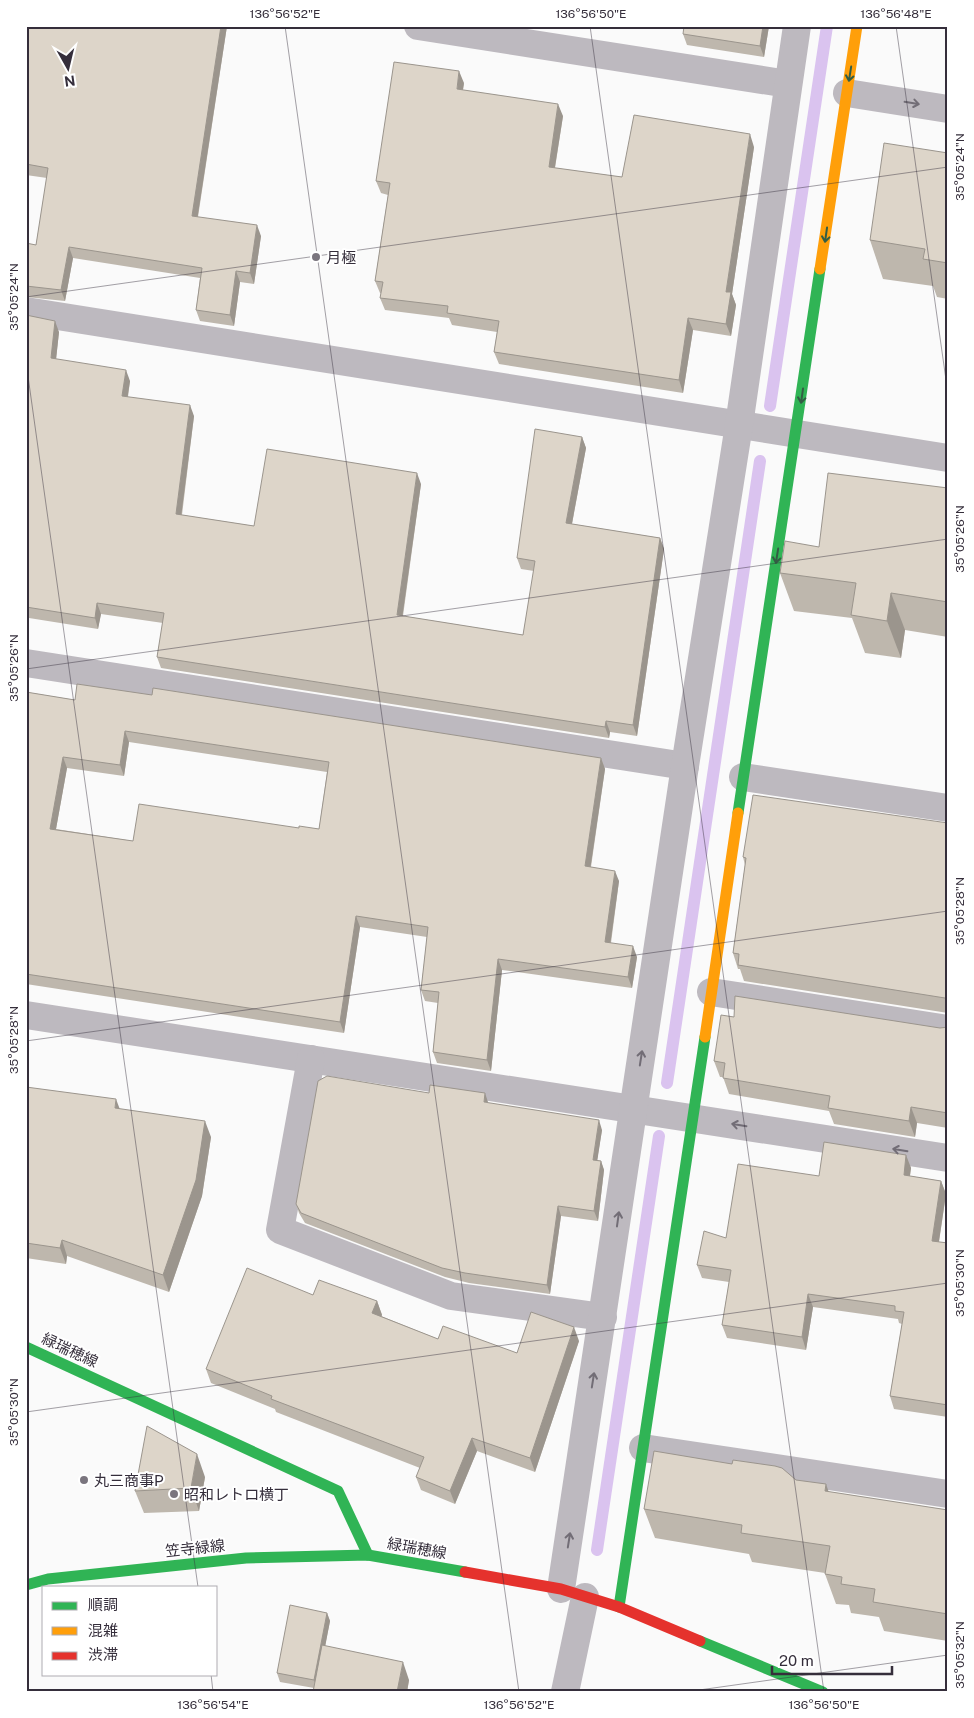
<svg xmlns="http://www.w3.org/2000/svg" width="974" height="1718" font-family="'Public Sans','Noto Sans JP',sans-serif">
  <rect width="100%" height="100%" fill="#fafafa"/>
  <g fill="none" stroke-linecap="round" stroke-linejoin="round">
    <g stroke="#dac3ef" stroke-width="12">
      <path d="M770,406L827,26"/>
      <path d="M667,1083L760,461"/>
      <path d="M597,1550L659,1136"/>
    </g>
    <g stroke="#bdb9bf" stroke-width="28">
      <path d="M418,26L788,84"/>
      <path d="M847,93L948,109"/>
      <path d="M26,311L948,458"/>
      <path d="M26,663L685,766"/>
      <path d="M743,777L948,808"/>
      <path d="M711,992L948,1029"/>
      <path d="M26,1015L948,1158"/>
      <path d="M311,1059L280,1230L451,1296L603,1317"/>
      <path d="M643,1448L948,1494"/>
      <path d="M561,1589L685,766L739,425L797,26"/>
      <path d="M565,1692L585,1597"/>
    </g>
    <g stroke="#30b455" stroke-width="11">
      <path d="M738,813L820,269"/>
      <path d="M26,1347L338,1491L368,1555"/>
      <path d="M26,1585L48,1579L246,1558L368,1555L465,1572"/>
      <path d="M619,1607L705,1037"/>
      <path d="M700,1641L823,1692"/>
    </g>
    <g stroke="#ff9f0a" stroke-width="11">
      <path d="M820,269L857,26"/>
      <path d="M705,1037L738,813"/>
    </g>
    <path stroke="#e5322d" stroke-width="11" d="M465,1572L561,1589L619,1607L700,1641"/>
  </g>
  <g fill="#beb7ad" fill-rule="evenodd">
    <path d="M26,26H227L198,217L261,236L254,284L240,282L234,326L200,321L196,310L200,278L73,258L65,301L26,297V243L36,245L47,178L26,175Z"/>
    <path d="M769,26L764,57L687,45L683,34Z"/>
    <path d="M464,83L463,90L563,116L555,168L622,177L754,147L732,294L736,305L731,336L693,330L683,393L499,364L494,352L497,332L452,325L449,318L385,310L380,298L381,293H380L375,281L388,195L381,193L376,181Z"/>
    <path d="M948,153V299L937,297L933,286L883,279L870,240Z"/>
    <path d="M26,315L59,332L56,359L130,381L128,397L194,416L182,515L254,526L421,484L403,616L523,635L534,571L521,569L517,558L582,437L586,448L572,524L660,538L664,549L637,736L610,732L609,738L161,668L157,657L163,623L101,614L98,629L29,618L26,639Z"/>
    <path d="M948,488V637L905,630L901,658L865,653L852,618L794,611L780,573L819,547Z"/>
    <path d="M26,692L75,700L152,695L601,758L605,769L591,867L619,881L611,943L637,957L632,988L502,970L491,1071L437,1063L433,1052L438,1003L425,1001L421,990L427,937L360,927L344,1033L26,984ZM129,742L327,772L319,829L299,828L133,841L56,829L67,768L124,776Z"/>
    <path d="M948,823V1013L744,981L740,969H738L733,953L745,865L743,857Z"/>
    <path d="M734,1017L940,1028L948,1027V1128L917,1123L915,1137L834,1124L829,1111L729,1094L723,1077H720L714,1061Z"/>
    <path d="M26,1087L120,1109L211,1137L202,1196L169,1292L67,1256L66,1264L26,1258Z"/>
    <path d="M488,1103L602,1130L597,1160L601,1161L604,1170L598,1221L561,1216L550,1294L469,1283L445,1277L305,1223L299,1213L296,1204Z"/>
    <path d="M906,1155L911,1168L910,1176L941,1181L946,1194L939,1242L948,1243V1417L894,1409L890,1396L902,1324L899,1323L898,1319L813,1307L806,1350L727,1338L722,1325L729,1282L702,1278L697,1265L726,1238L819,1176Z"/>
    <path d="M313,1295L377,1301L382,1315L381,1316L438,1339L517,1353L579,1341L535,1472L477,1451L455,1504L421,1490L416,1477L420,1468L276,1412L275,1409L211,1383L206,1369Z"/>
    <path d="M205,1477L199,1511L144,1513L135,1491Z"/>
    <path d="M796,1480L829,1492L948,1510V1641L884,1631L879,1617L851,1613L849,1605L836,1604L825,1574V1573L752,1562L749,1554L655,1538L644,1509Z"/>
    <path d="M327,1613L330,1621L325,1646L409,1680L407,1692H313L314,1688L280,1682L277,1673Z"/>
  </g>
  <g fill="#9b958d">
    <path d="M221,26H227L196,227L192,216Z"/>
    <path d="M763,26H769L764,57L760,46Z"/>
    <path d="M459,71L464,83L461,101L457,89Z"/>
    <path d="M558,104L563,116L553,179L549,167Z"/>
    <path d="M750,134L754,147L732,294L736,305L731,336L726,324V292Z"/>
    <path d="M257,225L261,236L254,284L250,273Z"/>
    <path d="M69,247L73,258L65,301L61,290Z"/>
    <path d="M236,271L240,282L234,326L230,315Z"/>
    <path d="M688,318L693,330L683,393L679,380Z"/>
    <path d="M55,321L59,332L55,369L51,358Z"/>
    <path d="M126,370L130,381L126,407L122,396Z"/>
    <path d="M190,405L194,416L180,525L176,514Z"/>
    <path d="M582,437L586,448L570,534L566,523Z"/>
    <path d="M417,473L421,484L401,626L397,615Z"/>
    <path d="M660,538L664,549L637,736L633,725Z"/>
    <path d="M891,593L905,630L901,658L887,621Z"/>
    <path d="M97,603L101,614L98,629L95,618Z"/>
    <path d="M26,610L29,618L26,639Z"/>
    <path d="M606,721L610,732L609,738L605,727Z"/>
    <path d="M125,731L129,742L124,776L120,765Z"/>
    <path d="M63,757L67,768L54,840L50,829Z"/>
    <path d="M601,758L605,769L589,877L585,866Z"/>
    <path d="M615,871L619,881L609,953L605,942Z"/>
    <path d="M356,916L360,927L344,1033L340,1022Z"/>
    <path d="M633,946L637,957L632,988L628,977Z"/>
    <path d="M498,959L502,970L491,1071L487,1060Z"/>
    <path d="M485,1093L488,1102H484Z"/>
    <path d="M116,1099L122,1115L115,1108Z"/>
    <path d="M911,1107L917,1123L915,1137L909,1121Z"/>
    <path d="M599,1120L602,1130L596,1169L593,1160Z"/>
    <path d="M205,1121L211,1137L202,1196L169,1292L163,1275Z"/>
    <path d="M906,1155L911,1168L908,1188L904,1175Z"/>
    <path d="M601,1161L604,1170L598,1221L594,1211Z"/>
    <path d="M941,1181L946,1194L937,1254L932,1241Z"/>
    <path d="M558,1206L561,1216L550,1294L547,1285Z"/>
    <path d="M62,1240L67,1256L66,1264L60,1248Z"/>
    <path d="M808,1294L813,1307L806,1350L802,1337Z"/>
    <path d="M377,1301L382,1315L377,1326L372,1313Z"/>
    <path d="M574,1327L579,1341L535,1472L530,1458Z"/>
    <path d="M472,1438L477,1451L455,1504L450,1491Z"/>
    <path d="M197,1454L205,1477L199,1511L191,1488Z"/>
    <path d="M826,1484L836,1513L825,1491Z"/>
    <path d="M327,1613L330,1621L317,1689L314,1680Z"/>
    <path d="M403,1662L409,1680L407,1692H397Z"/>
  </g>
  <g fill="#ddd5c9" stroke="#9b958d" fill-rule="evenodd">
    <path d="M26,26H221L192,216L257,225L250,273L236,271L230,315L196,310L202,268L69,247L61,290L26,286V243L36,245L48,168L26,164Z"/>
    <path d="M684,26H763L760,46L683,34Z"/>
    <path d="M394,62L459,71L457,89L558,104L549,167L622,177L634,115L750,134L726,292H731L726,324L688,318L679,380L494,352L499,321L447,313L448,306L380,298L383,282L375,281L390,183L376,181Z"/>
    <path d="M884,143L948,153V263L923,259L925,249L870,240Z"/>
    <path d="M26,315L55,321L51,358L126,370L122,396L190,405L176,514L254,526L267,449L417,473L397,615L523,635L535,561L517,558L535,429L582,437L566,523L660,538L633,725L606,721L605,727L157,657L164,613L97,603L95,618L26,607Z"/>
    <path d="M828,473L948,488V602L891,593L887,621L851,615L856,583L780,573L785,541L819,547Z"/>
    <path d="M77,684L152,695L153,688L601,758L585,866L615,871L605,942L633,946L628,977L498,959L487,1060L433,1052L439,992L421,990L428,927L356,916L340,1022L26,974V692L75,700ZM125,731L329,762L319,829L299,826V828L139,804L133,841L50,829L63,757L120,765Z"/>
    <path d="M753,795L948,823V999L945,998L738,965L739,954L733,953L746,858L743,857Z"/>
    <path d="M735,996L940,1028L948,1027V1113L911,1107L909,1121L828,1108L830,1096L723,1078L725,1063L714,1061L721,1015L734,1017Z"/>
    <path d="M327,1076L429,1093L430,1085L485,1093L484,1102L599,1120L593,1160L601,1161L594,1211L558,1206L547,1285L465,1273L442,1268L301,1213L296,1204L318,1081Z"/>
    <path d="M26,1087L116,1099L115,1108L205,1121L196,1180L163,1275L62,1240L60,1248L26,1243Z"/>
    <path d="M824,1142L906,1155L904,1175L941,1181L932,1241L948,1243V1405L890,1396L904,1312L895,1311V1306L808,1294L802,1337L722,1325L731,1270L697,1265L704,1231L726,1238L738,1164L819,1176Z"/>
    <path d="M247,1268L313,1295L319,1280L377,1301L372,1313L438,1339L443,1326L517,1353L531,1312L574,1327L530,1458L472,1438L450,1491L416,1477L424,1457L271,1399L272,1396L206,1369Z"/>
    <path d="M147,1426L197,1454L191,1488L135,1491Z"/>
    <path d="M654,1451L732,1464L733,1460L775,1466L782,1468L796,1480L826,1484L825,1491L948,1510V1614L873,1602L875,1589L841,1584L842,1577L825,1574L830,1546L741,1533L742,1525L644,1509Z"/>
    <path d="M290,1605L327,1613L314,1680L277,1673Z"/>
    <path d="M322,1645L403,1662L397,1692H313Z"/>
  </g>
  <defs><path id="oneway-shaft" d="M-6 0H5M1.5-3L5.5 0L1.5 3" fill="none" stroke-width="1.6" stroke-linecap="round" stroke-linejoin="round" transform="scale(1.25)"/></defs>
  <g stroke="#335d44">
    <use href="#oneway-shaft" transform="translate(850 74) rotate(99)"/>
    <use href="#oneway-shaft" transform="translate(826 235) rotate(98)"/>
    <use href="#oneway-shaft" transform="translate(802 396) rotate(98)"/>
    <use href="#oneway-shaft" transform="translate(777 556) rotate(99)"/>
  </g>
  <g stroke="#726d76">
    <use href="#oneway-shaft" transform="translate(912 103) rotate(9)"/>
    <use href="#oneway-shaft" transform="translate(641 1058) rotate(-81)"/>
    <use href="#oneway-shaft" transform="translate(739 1125) rotate(-171)"/>
    <use href="#oneway-shaft" transform="translate(900 1150) rotate(-171)"/>
    <use href="#oneway-shaft" transform="translate(618 1219) rotate(-82)"/>
    <use href="#oneway-shaft" transform="translate(593 1380) rotate(-81)"/>
    <use href="#oneway-shaft" transform="translate(569 1540) rotate(-81)"/>
  </g>
  <path fill="none" stroke="#352e3b" stroke-width="1" stroke-opacity="0.45" d="M285,26L519,1692M590,26L824,1692M896,26L948,394M26,297L948,167M26,362L198,1587M26,669L948,539M26,1041L948,911M26,1412L948,1283M211,1674L213,1692M685,1692L948,1655"/>
  <g fill="#7a757e" stroke="#fff" stroke-width="2">
    <circle cx="316" cy="257" r="5"/>
    <circle cx="84" cy="1480" r="5"/>
    <circle cx="174" cy="1494" r="5"/>
  </g>
  <g text-anchor="middle" dominant-baseline="central" stroke-width="4" stroke-linejoin="round" paint-order="stroke">
    <g font-size="15" fill="#352e3b" stroke="#fff" text-anchor="start">
      <text x="326" y="257">月極</text>
      <text x="94" y="1480">丸三商事P</text>
      <text x="184" y="1494">昭和レトロ横丁</text>
    </g>
    <g font-size="15" fill="#352e3b" stroke="#fff">
      <text transform="translate(70 1350) rotate(25)">緑瑞穂線</text>
      <text transform="translate(195 1548) rotate(-6)">笠寺緑線</text>
      <text transform="translate(417 1548) rotate(10)">緑瑞穂線</text>
    </g>
  </g>
  <rect width="974" height="1718" fill="none" stroke="#ffffff" stroke-width="55"/>
  <rect x="42" y="1586" width="175" height="90" fill="#ffffff" stroke="#aeabb1"/>
  <rect x="52" y="1602" width="25" height="8" fill="#30b455" stroke="#aeabb1"/>
  <text x="88" y="1610" font-size="15" fill="#352e3b">順調</text>
  <rect x="52" y="1627" width="25" height="8" fill="#ff9f0a" stroke="#aeabb1"/>
  <text x="88" y="1636" font-size="15" fill="#352e3b">混雑</text>
  <rect x="52" y="1652" width="25" height="8" fill="#e5322d" stroke="#aeabb1"/>
  <text x="88" y="1660" font-size="15" fill="#352e3b">渋滞</text>
  <g transform="translate(68 68) rotate(172)" stroke="#ffffff" stroke-width="4" paint-order="stroke">
  <path d="M0-4L9 19L0 12L-9 19Z" fill="#352e3b"/>
  <text y="-8" font-size="14" font-weight="bold" text-anchor="middle" fill="#352e3b">N</text>
  </g>
  <path d="M772 1666v8h120v-8" fill="none" stroke="#352e3b" stroke-width="2.5"/>
  <text x="779" y="1666" font-size="15" fill="#352e3b" stroke="#ffffff" stroke-width="4" paint-order="stroke">20 m</text>
  <rect x="28" y="28" width="918" height="1662" fill="none" stroke="#352e3b" stroke-width="2"/>
  <g font-size="12" text-anchor="middle" fill="#352e3b">
    <text x="285" y="18">136°56'52"E</text>
    <text x="591" y="18">136°56'50"E</text>
    <text x="896" y="18">136°56'48"E</text>
    <text transform="translate(960 167) rotate(-90)" y="4">35°05'24"N</text>
    <text transform="translate(14 297) rotate(-90)" y="4">35°05'24"N</text>
    <text transform="translate(960 539) rotate(-90)" y="4">35°05'26"N</text>
    <text transform="translate(14 668) rotate(-90)" y="4">35°05'26"N</text>
    <text transform="translate(960 911) rotate(-90)" y="4">35°05'28"N</text>
    <text transform="translate(14 1040) rotate(-90)" y="4">35°05'28"N</text>
    <text transform="translate(960 1283) rotate(-90)" y="4">35°05'30"N</text>
    <text transform="translate(14 1412) rotate(-90)" y="4">35°05'30"N</text>
    <text transform="translate(960 1655) rotate(-90)" y="4">35°05'32"N</text>
    <text x="213" y="1709">136°56'54"E</text>
    <text x="519" y="1709">136°56'52"E</text>
    <text x="824" y="1709">136°56'50"E</text>
  </g>
</svg>
